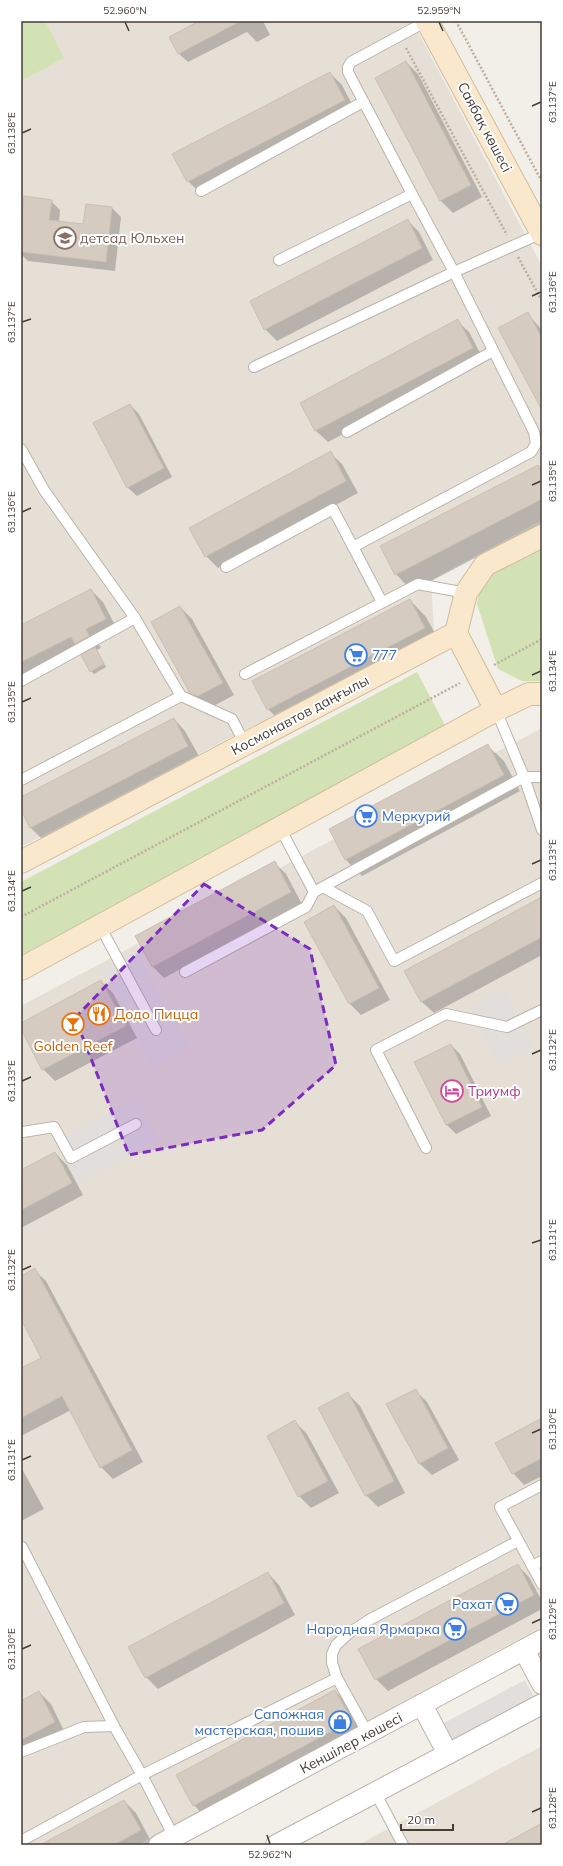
<svg xmlns="http://www.w3.org/2000/svg" width="563" height="1866" font-family="Mulish,sans-serif">
  <rect width="100%" height="100%" fill="#f2eee8"/>
  <g fill="#e5dfd6">
    <path d="M21,21H412L542,266V520L431,580L434,631L21,847Z"/>
    <path d="M542,728V1627L138,1845H21V1006Z"/>
    <path d="M542,1746V1845H358Z"/>
  </g>
  <g fill="#d3e2b5">
    <path d="M21,21H45L64,58L21,81Z"/>
    <path d="M542,544V681H522L498,669L477,604L481,583L495,570Z"/>
    <path d="M417,672L447,729L21,955V882Z"/>
  </g>
  <g fill="#e1dedc">
    <path d="M137,951L188,1046L151,1066L101,970Z"/>
    <path d="M505,989L534,1047L500,1064L470,1006Z"/>
    <path d="M136,1098L158,1139L78,1182L56,1141Z"/>
    <path d="M525,1680L537,1703L456,1746L444,1723Z"/>
  </g>
  <g fill="#0003">
    <path d="M201,21H263L270,35L257,42L247,32L188,62L178,53Z"/>
    <path d="M406,62L418,74L482,197L453,213L441,201L377,78Z"/>
    <path d="M330,73L342,85L356,112L200,193L188,181Z"/>
    <path d="M51,201L60,210L59,222L84,225L86,205L112,208L121,217L115,271L28,261L21,254V232Z"/>
    <path d="M407,220L419,232L433,260L277,341L265,329Z"/>
    <path d="M527,313L542,330V407Z"/>
    <path d="M457,321L469,332L484,360L328,442L316,431L302,403Z"/>
    <path d="M130,405L139,414L172,477L137,496L127,487Z"/>
    <path d="M330,453L342,464L358,493L218,568L206,556Z"/>
    <path d="M538,466L542,470V523L412,591L396,574Z"/>
    <path d="M91,590L103,602L118,631L97,641L101,648L97,650L106,667L94,674L91,671L86,654L82,649L21,680V626Z"/>
    <path d="M410,600L426,617L441,644L284,725L268,709Z"/>
    <path d="M180,607L192,619L234,695L210,708L203,705L191,692Z"/>
    <path d="M174,719L185,731L200,758L43,840L31,828L21,808V798Z"/>
    <path d="M487,745L504,761L520,791L362,876L346,860L330,830Z"/>
    <path d="M274,862L286,874L302,904L164,978L152,966Z"/>
    <path d="M542,898V955L434,1013L422,1002Z"/>
    <path d="M334,906L346,918L390,1000L361,1015L349,1003Z"/>
    <path d="M101,981L113,993L137,1038L55,1081L43,1069L21,1024Z"/>
    <path d="M451,1045L460,1054L491,1116L456,1134L446,1124Z"/>
    <path d="M55,1153L67,1165L83,1195L21,1228V1171Z"/>
    <path d="M34,1270L46,1281L143,1462L113,1479L101,1467L71,1410L21,1436V1369L42,1358L21,1317V1277Z"/>
    <path d="M415,1390L427,1402L459,1460L432,1475L420,1464L388,1405Z"/>
    <path d="M348,1394L360,1406L405,1493L378,1507L366,1495Z"/>
    <path d="M542,1419V1476L524,1485L513,1473Z"/>
    <path d="M295,1422L307,1434L339,1493L311,1508L299,1496Z"/>
    <path d="M21,1467L44,1509L21,1521Z"/>
    <path d="M517,1565L529,1577L542,1601V1609L388,1691L376,1679L360,1650Z"/>
    <path d="M268,1573L279,1585L295,1615L158,1689L146,1677Z"/>
    <path d="M335,1691L347,1703L363,1733L205,1817L194,1805Z"/>
    <path d="M39,1692L51,1704L66,1735L21,1758V1702Z"/>
    <path d="M124,1801L136,1813L152,1843L148,1845H42Z"/>
  </g>
  <g fill="#d5cbc1" stroke="#ccbfb2">
    <path d="M199,21H241L178,54L169,37Z"/>
    <path d="M406,61L471,185L440,201L375,78Z"/>
    <path d="M330,72L345,100L187,182L172,154Z"/>
    <path d="M24,196L52,200L49,220L83,224L86,204L112,207L106,262L21,252V223Z"/>
    <path d="M408,219L422,248L264,330L250,301Z"/>
    <path d="M528,312L542,338V410L498,328Z"/>
    <path d="M458,319L473,348L315,431L300,403Z"/>
    <path d="M130,404L164,468L127,488L93,423Z"/>
    <path d="M331,451L346,481L205,557L189,528Z"/>
    <path d="M538,465L542,472V499L395,575L380,546Z"/>
    <path d="M91,589L106,619L86,629L89,636L75,644L71,637L21,662V625Z"/>
    <path d="M410,599L425,628L267,710L252,681Z"/>
    <path d="M180,606L223,683L198,696L190,693L151,622Z"/>
    <path d="M95,647L104,664L90,672L81,655Z"/>
    <path d="M174,718L188,746L30,828L21,810V797Z"/>
    <path d="M488,744L504,775L345,860L329,829Z"/>
    <path d="M275,861L291,892L152,967L135,936Z"/>
    <path d="M542,897V937L421,1002L404,971Z"/>
    <path d="M334,905L379,988L349,1004L304,922Z"/>
    <path d="M101,980L126,1026L42,1070L21,1029V1023Z"/>
    <path d="M451,1044L482,1107L446,1125L414,1062Z"/>
    <path d="M55,1152L72,1183L21,1210V1170Z"/>
    <path d="M35,1268L132,1450L100,1468L62,1396L21,1418V1368L41,1358L21,1319V1276Z"/>
    <path d="M416,1389L448,1448L419,1464L386,1404Z"/>
    <path d="M348,1392L394,1481L365,1496L318,1408Z"/>
    <path d="M542,1418V1458L512,1474L495,1443Z"/>
    <path d="M295,1420L328,1481L298,1497L267,1436Z"/>
    <path d="M518,1564L534,1595L375,1680L358,1649Z"/>
    <path d="M268,1572L284,1603L145,1678L128,1647Z"/>
    <path d="M335,1690L352,1720L193,1806L176,1775Z"/>
    <path d="M39,1691L55,1722L21,1740V1701Z"/>
    <path d="M124,1800L141,1830L114,1845H40Z"/>
    <path d="M542,1823V1845H502Z"/>
  </g>
  <g fill="none" stroke-linecap="round" stroke-linejoin="round">
    <g stroke="#bcb4ab" stroke-width="12">
      <g id="lane">
        <path d="M201,191L363,102"/>
        <path d="M279,260L412,194L348,72V67L351,62L427,21"/>
        <path d="M254,367L454,272L542,233"/>
        <path d="M347,432L493,351"/>
        <path d="M21,449L44,490L135,618"/>
        <path d="M353,547L531,452L536,444L534,432L454,272L412,194"/>
        <path d="M226,567L333,509L382,602"/>
        <path d="M245,674L418,584L466,593"/>
        <path d="M21,681L135,618L181,696L232,719L245,744"/>
        <path d="M496,710L524,777L542,830"/>
        <path d="M21,780L181,696"/>
        <path d="M280,828L314,892"/>
        <path d="M323,887L367,911L394,961L542,883"/>
        <path d="M100,926L156,1030"/>
        <path d="M185,972L306,907L314,892L323,887L524,777H542"/>
        <path d="M23,1132L54,1127L71,1158L136,1124"/>
        <path d="M426,1148L376,1050L446,1014L507,1027L542,1010"/>
        <path d="M542,1485L500,1507L542,1584"/>
        <path d="M22,1547L114,1726L142,1775L174,1837"/>
        <path d="M532,1566L542,1561"/>
        <path d="M368,1734L337,1678L332,1663V1654L336,1645L349,1633L369,1620L518,1541"/>
        <path d="M21,1752L84,1727L114,1726"/>
        <path d="M375,1792L403,1845"/>
        <path d="M21,1841L142,1775L337,1678"/>
      </g>
    </g>
    <g stroke="#bcb4ab" stroke-width="22">
      <g id="street">
        <path d="M524,1650L542,1684"/>
        <path d="M422,1705L448,1754"/>
        <path d="M159,1845L542,1640"/>
        <path d="M276,1845L542,1704"/>
      </g>
    </g>
    <g stroke="#d0bc9e" stroke-width="24">
      <g id="secondary">
        <path d="M427,21L542,234"/>
        <path d="M456,633L496,710"/>
        <path d="M21,862L456,633L466,593L485,565L542,536"/>
        <path d="M21,969L496,710L529,694H542"/>
      </g>
    </g>
    <g stroke="#bdae9e" stroke-width="2.5" stroke-dasharray="2 2" stroke-linecap="butt">
      <path d="M456,21L542,182"/>
      <path d="M406,48L507,235"/>
      <path d="M518,257L542,301"/>
      <path d="M494,665L542,639"/>
      <path d="M21,917L460,683"/>
    </g>
    <use href="#lane" stroke="#fff" stroke-width="10"/>
    <use href="#street" stroke="#fff" stroke-width="20"/>
    <use href="#secondary" stroke="#f9e8cb" stroke-width="22"/>
  </g>
  <path fill="#7b2cbf" fill-opacity="0.2" stroke="#7b2cbf" stroke-width="3" stroke-dasharray="8 5" stroke-linejoin="round" d="M204,884L310,949L336,1065L262,1130L129,1155L75,1018Z"/>
  <path fill="none" stroke="#443e37" stroke-width="1.5" d="M125,22L129,31M439,22L443,31M532,106L541,102M22,133L31,129M532,296L541,292M22,322L31,319M532,485L541,481M22,512L31,508M532,675L541,671M22,702L31,698M532,864L541,860M22,891L31,887M532,1054L541,1050M22,1081L31,1077M532,1243L541,1240M22,1270L31,1266M532,1433L541,1429M22,1460L31,1456M532,1623L541,1619M22,1649L31,1645M532,1812L541,1808M267,1835L270,1844"/>
  <defs>
    <g id="school-ring" transform="scale(1.15)"><circle r="9.5" fill="#fff" stroke="#8d6e63" stroke-width="1.5"/><path d="M0-5L7-2L0 1L-7-2ZM-4 1L0 2.5L4 1V4Q0 6-4 4Z" fill="#8d6e63"/></g>
    <g id="supermarket-ring" transform="scale(1.15)"><circle r="9.5" fill="#fff" stroke="#3f7fe0" stroke-width="1.5"/><path d="M-6-5.5h2.5l.6 2H6L4.5 2H-2.5L-4.4-4H-6ZM-1.5 3.2a1.3 1.3 0 1 0 .1 0ZM3 3.2a1.3 1.3 0 1 0 .1 0Z" fill="#3f7fe0"/></g>
    <g id="restaurant-ring" transform="scale(1.15)"><circle r="9.5" fill="#fff" stroke="#e8710a" stroke-width="1.5"/><path d="M-5-6h1v4h1v-4h1v4h1v-4h1v5L-1.5 .5V6h-2V.5L-5-1ZM5-6V6H3V1.5H1.5Q1.5-4 5-6Z" fill="#e8710a"/></g>
    <g id="bar-ring" transform="scale(1.15)"><circle r="9.5" fill="#fff" stroke="#e8710a" stroke-width="1.5"/><path d="M-6-5H6L.8 .8V4.5H3.5V6h-7V4.5H-.8V.8Z" fill="#e8710a"/></g>
    <g id="hotel-ring" transform="scale(1.15)"><circle r="9.5" fill="#fff" stroke="#d1479c" stroke-width="1.5"/><path d="M-6-4.5h1.5V1H6V5H4.5V3h-9V5H-6ZM-4 0a1.8 1.8 0 1 1 3.6 0ZM.5 0V-2.5h3Q6-2.5 6 0Z" fill="#d1479c"/></g>
    <g id="shop-ring" transform="scale(1.15)"><circle r="9.5" fill="#fff" stroke="#3f7fe0" stroke-width="1.5"/><path d="M-5-2.5h2.3a2.7 3.5 0 0 1 5.4 0H5L5.5 6h-11ZM-1.5-2.5h3a1.5 2.3 0 0 0-3 0Z" fill="#3f7fe0"/></g>
  </defs>
  <g fill-rule="evenodd">
    <use href="#school-ring" x="65" y="238"/>
    <use href="#supermarket-ring" x="356" y="655"/>
    <use href="#supermarket-ring" x="366" y="816"/>
    <use href="#restaurant-ring" x="99" y="1014"/>
    <use href="#bar-ring" x="73" y="1024"/>
    <use href="#hotel-ring" x="452" y="1091"/>
    <use href="#supermarket-ring" x="507" y="1604"/>
    <use href="#supermarket-ring" x="455" y="1629"/>
    <use href="#shop-ring" x="340" y="1722"/>
  </g>
  <g text-anchor="middle" dominant-baseline="central" stroke-width="4" stroke-linejoin="round" paint-order="stroke">
    <g font-size="14" fill="#443e37" stroke="#fff">
      <text transform="translate(485 127) rotate(62)">Саябақ көшесі</text>
      <text transform="translate(300 715) rotate(-28)">Космонавтов даңғылы</text>
      <text transform="translate(351 1743) rotate(-28)">Кеншілер көшесі</text>
    </g>
    <g font-size="14" fill="#785e54" stroke="#fff" text-anchor="start">
      <text x="80" y="238">детсад Юльхен</text>
    </g>
    <g font-size="14" fill="#366cbe" stroke="#fff" text-anchor="end">
      <text x="372" y="655" text-anchor="start">777</text>
      <text x="382" y="816" text-anchor="start">Меркурий</text>
      <text x="492" y="1604">Рахат</text>
      <text x="440" y="1629">Народная Ярмарка</text>
      <text x="324" y="1714">Сапожная<tspan x="324" dy="16">мастерская, пошив</tspan></text>
    </g>
    <g font-size="14" fill="#c56008" stroke="#fff" text-anchor="start">
      <text x="114" y="1014">Додо Пицца</text>
      <text x="73" y="1046" text-anchor="middle">Golden Reef</text>
    </g>
    <g font-size="14" fill="#b23c85" stroke="#fff" text-anchor="start">
      <text x="468" y="1091">Триумф</text>
    </g>
  </g>
  <rect width="563" height="1866" fill="none" stroke="#ffffff" stroke-width="44"/>
  <path d="M401 1824v6h52v-6" fill="none" stroke="#443e37" stroke-width="2"/>
  <text x="407" y="1824" font-size="12" fill="#443e37" stroke="#ffffff" stroke-width="3" paint-order="stroke">20 m</text>
  <rect x="22" y="22" width="519" height="1822" fill="none" stroke="#443e37" stroke-width="1.5"/>
  <g font-size="10" text-anchor="middle" fill="#443e37">
    <text x="125" y="14">52.960°N</text>
    <text x="439" y="14">52.959°N</text>
    <text transform="translate(552 102) rotate(-90)" y="4">63.137°E</text>
    <text transform="translate(11 133) rotate(-90)" y="4">63.138°E</text>
    <text transform="translate(552 292) rotate(-90)" y="4">63.136°E</text>
    <text transform="translate(11 322) rotate(-90)" y="4">63.137°E</text>
    <text transform="translate(552 481) rotate(-90)" y="4">63.135°E</text>
    <text transform="translate(11 512) rotate(-90)" y="4">63.136°E</text>
    <text transform="translate(552 671) rotate(-90)" y="4">63.134°E</text>
    <text transform="translate(11 702) rotate(-90)" y="4">63.135°E</text>
    <text transform="translate(552 860) rotate(-90)" y="4">63.133°E</text>
    <text transform="translate(11 891) rotate(-90)" y="4">63.134°E</text>
    <text transform="translate(552 1050) rotate(-90)" y="4">63.132°E</text>
    <text transform="translate(11 1081) rotate(-90)" y="4">63.133°E</text>
    <text transform="translate(552 1240) rotate(-90)" y="4">63.131°E</text>
    <text transform="translate(11 1270) rotate(-90)" y="4">63.132°E</text>
    <text transform="translate(552 1429) rotate(-90)" y="4">63.130°E</text>
    <text transform="translate(11 1460) rotate(-90)" y="4">63.131°E</text>
    <text transform="translate(552 1619) rotate(-90)" y="4">63.129°E</text>
    <text transform="translate(11 1649) rotate(-90)" y="4">63.130°E</text>
    <text transform="translate(552 1808) rotate(-90)" y="4">63.128°E</text>
    <text x="270" y="1858">52.962°N</text>
  </g>
</svg>
